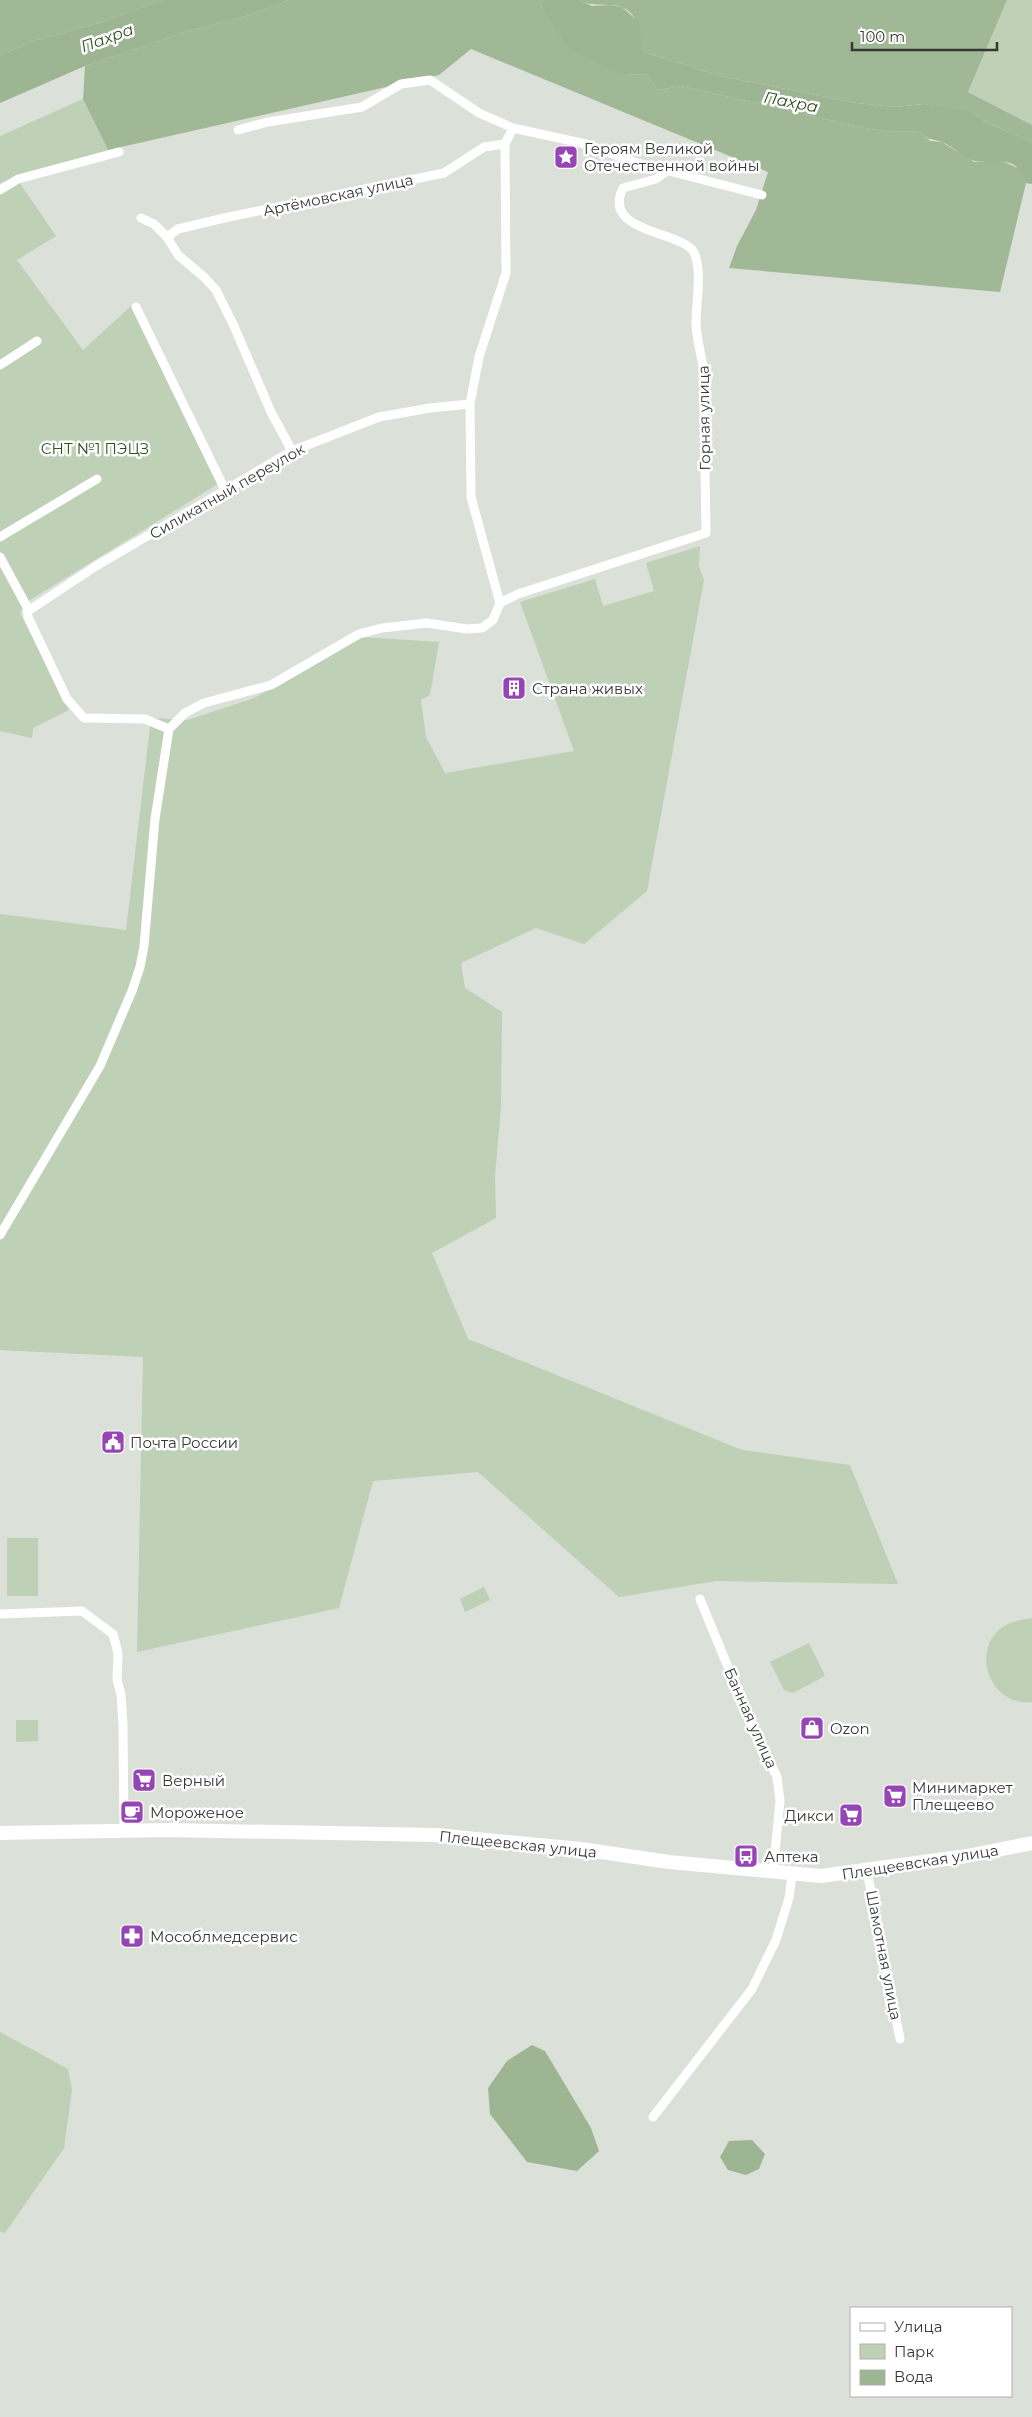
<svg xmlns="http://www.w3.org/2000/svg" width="1032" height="2417" font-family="Montserrat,sans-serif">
  <rect width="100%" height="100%" fill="#dbe0d9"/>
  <g fill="#bed0b5">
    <path d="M1007,0H1032V125L968,92Z"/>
    <path d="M83,99L108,150L0,183V136Z"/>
    <path d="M19,182L56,236L17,260L83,350L131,306L218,484L25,603L20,613L69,710L33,728L32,738L0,731V192Z"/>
    <path d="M700,546L699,566L704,580L647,891L584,944L536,928L461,963L465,988L502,1012L501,1107L495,1175L496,1218L432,1253L468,1339L742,1450L850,1465L898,1584L716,1581L619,1597L478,1472L373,1481L339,1608L137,1652L143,1357L0,1350V914L126,930L151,718L188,720L254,698L361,637L439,642L430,695L421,700L426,737L445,773L574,751L520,602L595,579L603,606L654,591L646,563Z"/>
    <rect x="7" y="1538" width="31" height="58"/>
    <path d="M484,1587L490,1600L465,1612L460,1599Z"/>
    <path d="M1032,1618V1702C985,1707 967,1638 1013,1622C1019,1620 1026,1619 1032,1618Z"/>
    <path d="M809,1643L825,1676L793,1693L784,1690L770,1662Z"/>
    <path d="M16,1720H38V1741L16,1742Z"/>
    <path d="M0,2032L68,2069L72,2090L64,2148L5,2233L0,2232Z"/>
  </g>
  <g fill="#a0b895">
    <path d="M0,0H163L102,22L37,40L0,55Z"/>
    <path d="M289,0H544L541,7L624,75L647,74L658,90L681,86C725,96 769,106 813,116C849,124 882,135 919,131L930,141L942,142L974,162L1001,160L1021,170L1026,183L1000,292L729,268L737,246L756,210L768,172L471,49L439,75L108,150L83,99L85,66L185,32L253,14Z"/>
    <path d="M579,0H1007L968,92L1032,125V142L985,122L976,114L924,104L895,107L856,103L720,76L644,52C640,30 638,5 609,5C596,4 591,6 579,0Z"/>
  </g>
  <g fill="#9db592">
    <path d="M163,0H289L253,14L185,32L85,66L0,103V55L37,40L102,22Z"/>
    <path d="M544,0H579L592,6L610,5L622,7L639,22L644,52L720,76L856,103L895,107L924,104L960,110L976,114L985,122L1032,142V184L1026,183C1014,153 1000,164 975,161C964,160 954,146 942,142C928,137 932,143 919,131C881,135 849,124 813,116C769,106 725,96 681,86L658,90L647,74L624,75L568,48L541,6Z"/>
    <path d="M532,2045L545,2051L591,2128L599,2151L577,2171L527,2162L490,2114L488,2088L507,2061Z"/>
    <path d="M752,2140L765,2154L759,2169L746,2175L728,2170L720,2157L729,2141Z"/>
  </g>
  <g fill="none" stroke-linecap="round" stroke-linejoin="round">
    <g stroke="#fff" stroke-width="9">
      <path d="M238,130L268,122L362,107L401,84L430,80L479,113L513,128L586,144L634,162L762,195"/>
      <path d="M0,190L18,179L119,152"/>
      <path d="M141,218L154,224L167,237L178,255L204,277L216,290L233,324L271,412L292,451"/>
      <path d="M167,237L178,229L224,218L444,173L484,147L505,144"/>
      <path d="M136,307L225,490"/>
      <path d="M0,365L37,341"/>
      <path d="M0,537L97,479"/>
      <path d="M0,557L27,607L28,617L67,699L84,718L145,719L169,729"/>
      <path d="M500,603L518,594L706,533L704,399C708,370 697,350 696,323C696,304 703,267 693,251C679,231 601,232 623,188L656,179L668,170"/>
      <path d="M500,603L471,497L470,404L479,357L506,273L505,144L513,128"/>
      <path d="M28,611L96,566L292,451L379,417L430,408L470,404"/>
      <path d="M169,729L185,713L204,703L271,685L359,634L382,628L427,623L467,629L482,628L493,620L500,603"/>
      <path d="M0,1235L100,1066L132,991L140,967L144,946L155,819L169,729"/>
      <path d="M700,1599L751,1723L777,1777L780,1801L773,1873"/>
      <path d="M0,1614L82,1611L113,1634L118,1653L117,1680L121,1694L123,1725L124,1831"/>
      <path d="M867,1871L900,2039"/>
      <path d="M653,2117L752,1989L776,1940L789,1898L792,1875"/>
    </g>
    <path stroke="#fff" stroke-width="14" d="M0,1833L167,1830L435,1835L581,1849L669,1862L821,1876L967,1856L1032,1843"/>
  </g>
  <defs>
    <g id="sight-square" transform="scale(1.25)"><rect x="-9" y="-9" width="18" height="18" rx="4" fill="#9645b5" stroke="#fff"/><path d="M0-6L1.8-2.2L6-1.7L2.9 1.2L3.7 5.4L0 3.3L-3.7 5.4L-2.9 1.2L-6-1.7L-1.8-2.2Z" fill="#fff"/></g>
    <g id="building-square" transform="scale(1.25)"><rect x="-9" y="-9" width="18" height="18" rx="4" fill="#9645b5" stroke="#fff"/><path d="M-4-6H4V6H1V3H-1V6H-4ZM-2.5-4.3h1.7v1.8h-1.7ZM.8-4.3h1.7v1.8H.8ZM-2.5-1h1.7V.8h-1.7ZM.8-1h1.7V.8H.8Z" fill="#fff"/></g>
    <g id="civic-square" transform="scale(1.25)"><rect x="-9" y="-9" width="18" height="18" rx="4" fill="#9645b5" stroke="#fff"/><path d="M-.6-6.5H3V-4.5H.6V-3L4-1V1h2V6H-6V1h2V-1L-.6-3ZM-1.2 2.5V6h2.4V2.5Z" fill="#fff"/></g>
    <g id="shop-square" transform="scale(1.25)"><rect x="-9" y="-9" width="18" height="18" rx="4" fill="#9645b5" stroke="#fff"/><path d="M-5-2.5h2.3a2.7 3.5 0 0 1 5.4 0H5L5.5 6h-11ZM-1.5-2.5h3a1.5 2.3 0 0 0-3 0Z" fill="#fff"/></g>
    <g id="supermarket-square" transform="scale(1.25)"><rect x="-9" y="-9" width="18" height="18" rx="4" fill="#9645b5" stroke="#fff"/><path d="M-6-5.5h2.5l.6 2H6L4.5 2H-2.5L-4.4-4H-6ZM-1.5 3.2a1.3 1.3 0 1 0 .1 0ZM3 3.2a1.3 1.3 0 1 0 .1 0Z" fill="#fff"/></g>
    <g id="cafe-square" transform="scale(1.25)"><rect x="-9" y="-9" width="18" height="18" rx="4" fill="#9645b5" stroke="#fff"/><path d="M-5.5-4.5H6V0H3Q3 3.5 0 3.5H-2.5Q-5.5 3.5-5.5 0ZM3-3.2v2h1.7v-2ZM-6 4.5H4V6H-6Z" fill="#fff"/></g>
    <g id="bus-square" transform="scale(1.25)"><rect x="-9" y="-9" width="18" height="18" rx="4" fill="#9645b5" stroke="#fff"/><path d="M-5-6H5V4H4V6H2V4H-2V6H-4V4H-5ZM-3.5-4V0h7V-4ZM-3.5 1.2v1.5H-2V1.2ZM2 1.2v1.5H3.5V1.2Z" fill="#fff"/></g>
    <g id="pharmacy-square" transform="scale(1.25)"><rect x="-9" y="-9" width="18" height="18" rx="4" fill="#9645b5" stroke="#fff"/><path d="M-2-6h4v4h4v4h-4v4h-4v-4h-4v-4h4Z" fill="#fff"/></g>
  </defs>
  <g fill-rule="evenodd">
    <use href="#sight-square" x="566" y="157"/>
    <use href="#building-square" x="514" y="688"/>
    <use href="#civic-square" x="113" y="1442"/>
    <use href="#shop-square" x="812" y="1728"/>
    <use href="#supermarket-square" x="144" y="1780"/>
    <use href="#supermarket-square" x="895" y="1796"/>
    <use href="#cafe-square" x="132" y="1812"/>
    <use href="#supermarket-square" x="851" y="1815"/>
    <use href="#bus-square" x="746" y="1856"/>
    <use href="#pharmacy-square" x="132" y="1936"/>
  </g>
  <g text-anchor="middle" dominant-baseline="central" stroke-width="5" stroke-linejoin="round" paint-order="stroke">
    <g font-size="15" fill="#363836" stroke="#fff" text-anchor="start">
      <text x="584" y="148">Героям Великой<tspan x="584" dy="17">Отечественной войны</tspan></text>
      <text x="532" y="688">Страна живых</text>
      <text x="130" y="1442">Почта России</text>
      <text x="830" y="1728">Ozon</text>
      <text x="162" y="1780">Верный</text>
      <text x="912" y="1787">Минимаркет<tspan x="912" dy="17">Плещеево</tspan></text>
      <text x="150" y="1812">Мороженое</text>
      <text x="834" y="1815" text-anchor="end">Дикси</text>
      <text x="764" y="1856">Аптека</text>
      <text x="150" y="1936">Мособлмедсервис</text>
    </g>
    <g font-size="15" fill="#363836" stroke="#fff">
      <text transform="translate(338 195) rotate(-12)">Артёмовская улица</text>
      <text transform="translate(704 418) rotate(-91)">Горная улица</text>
      <text transform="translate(227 491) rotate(-30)">Силикатный переулок</text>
      <text transform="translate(751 1718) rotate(66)">Банная улица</text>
      <text transform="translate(518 1844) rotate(6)">Плещеевская улица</text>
      <text transform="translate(920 1862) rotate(-9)">Плещеевская улица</text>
      <text transform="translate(884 1955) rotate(79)">Шамотная улица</text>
    </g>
    <g font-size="15" fill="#31501e" stroke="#fff">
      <text x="95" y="448">СНТ №1 ПЭЦЗ</text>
    </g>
    <g font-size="16" font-style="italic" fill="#2d4c1a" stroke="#fff">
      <text transform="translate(107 38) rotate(-20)">Пахра</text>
      <text transform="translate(791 102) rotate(11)">Пахра</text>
    </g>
  </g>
  <rect x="850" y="2307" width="162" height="90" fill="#ffffff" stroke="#afafaf"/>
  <rect x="860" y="2323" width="25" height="8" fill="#ffffff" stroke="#afafaf"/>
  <text x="894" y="2332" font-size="15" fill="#363836">Улица</text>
  <rect x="860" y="2344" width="25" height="15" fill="#bed0b5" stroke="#afafaf"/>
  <text x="894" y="2357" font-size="15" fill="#363836">Парк</text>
  <rect x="860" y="2370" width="25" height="15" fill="#9db592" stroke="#afafaf"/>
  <text x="894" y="2382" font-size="15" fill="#363836">Вода</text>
  <path d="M852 42v8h145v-8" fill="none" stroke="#363836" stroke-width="2.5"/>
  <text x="860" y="42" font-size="15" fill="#363836" stroke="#ffffff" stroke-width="4" paint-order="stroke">100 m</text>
</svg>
